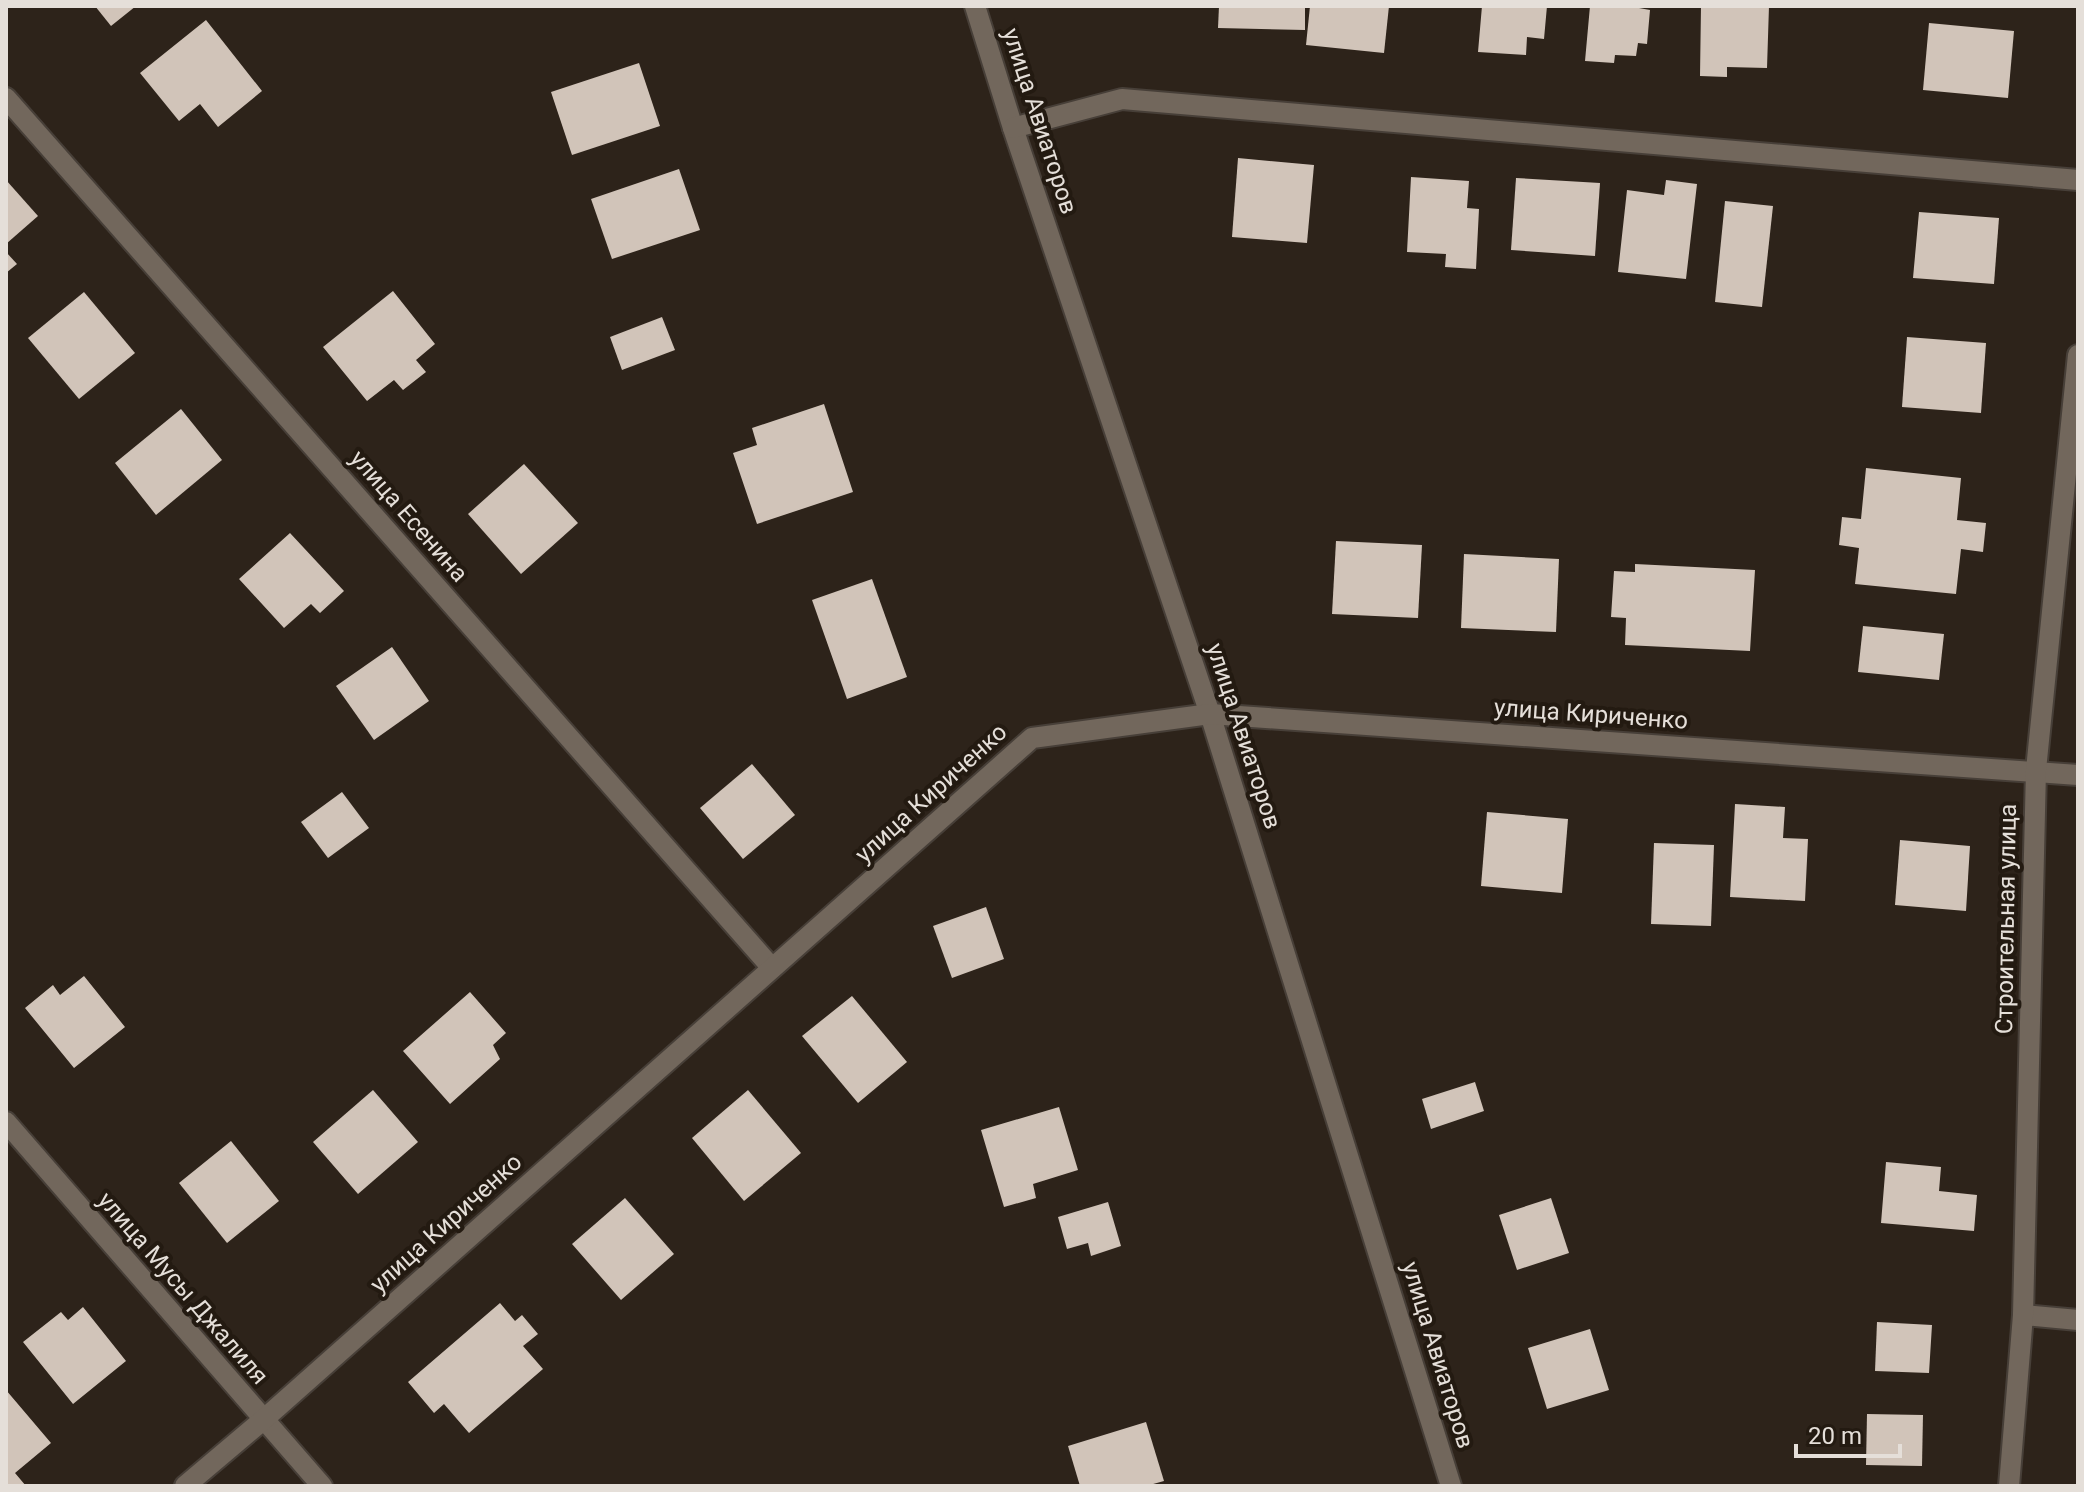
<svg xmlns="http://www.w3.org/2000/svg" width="2084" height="1492" font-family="Roboto,sans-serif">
  <rect width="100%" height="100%" fill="#2d231a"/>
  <g fill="#d1c4b9">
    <path d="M95,6H136L111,26Z"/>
    <path d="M1219,6H1305V30L1218,28Z"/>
    <path d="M1310,6H1389L1384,53L1306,45Z"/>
    <path d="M1482,6H1547L1544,39L1527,37L1526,55L1478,52Z"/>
    <path d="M1590,6H1639V8L1650,10L1647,44L1638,43L1636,56L1615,55L1614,63L1585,61Z"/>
    <path d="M1701,6H1769L1767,68L1727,67V77L1700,76Z"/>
    <path d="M206,20L262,91L218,127L200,104L179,121L140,73Z"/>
    <path d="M1929,23L2014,31L2008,98L1923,90Z"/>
    <path d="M639,63L660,126L572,155L551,92Z"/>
    <path d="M1238,158L1314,165L1307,243L1232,237Z"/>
    <path d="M679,169L700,230L612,259L591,199Z"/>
    <path d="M1411,177L1469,181L1467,208L1479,209L1476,269L1445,267L1446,254L1407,252Z"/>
    <path d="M1516,178L1600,183L1595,256L1511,250Z"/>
    <path d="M6,180L38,216L6,244Z"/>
    <path d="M1666,180L1697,184L1686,279L1618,272L1627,190L1664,195Z"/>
    <path d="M1725,201L1773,206L1762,307L1715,302Z"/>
    <path d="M1919,212L1999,218L1994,284L1913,278Z"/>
    <path d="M6,252L17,264L6,273Z"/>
    <path d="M393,291L435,344L416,360L426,372L403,390L394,380L367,401L323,347Z"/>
    <path d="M84,292L135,353L79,399L28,338Z"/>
    <path d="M662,317L675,350L622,370L610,337Z"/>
    <path d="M1907,337L1986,343L1981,413L1902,407Z"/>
    <path d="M824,404L853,492L757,524L733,453L757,445L752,428Z"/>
    <path d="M181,409L222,460L156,515L115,463Z"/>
    <path d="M524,464L578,523L521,574L468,514Z"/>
    <path d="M1866,468L1961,478L1957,520L1986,523L1983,552L1961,549L1956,594L1855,584L1859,548L1839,545L1842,517L1861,519Z"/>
    <path d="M290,533L344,591L320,613L311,604L284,628L239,579Z"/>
    <path d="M1336,541L1422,545L1418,618L1332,614Z"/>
    <path d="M1464,554L1559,559L1556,632L1461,628Z"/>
    <path d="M1635,564L1755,570L1750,651L1625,645L1626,618L1611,617L1614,571L1635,572Z"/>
    <path d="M872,579L907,677L847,699L812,600Z"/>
    <path d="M1863,626L1944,634L1939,680L1858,672Z"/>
    <path d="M392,647L429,701L374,740L336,686Z"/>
    <path d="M752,764L795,815L743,859L700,808Z"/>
    <path d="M342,792L369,828L328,858L301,822Z"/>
    <path d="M1735,804L1785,807L1783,838L1808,839L1805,901L1730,897Z"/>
    <path d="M1487,812L1568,819L1562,893L1481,886Z"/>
    <path d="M1900,840L1970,846L1966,911L1895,905Z"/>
    <path d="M1654,843L1714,845L1711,926L1651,924Z"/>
    <path d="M986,907L1004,959L952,978L933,926Z"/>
    <path d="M84,976L125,1027L74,1068L25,1008L53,985L60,995Z"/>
    <path d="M470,992L506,1033L493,1045L500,1059L450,1104L403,1051Z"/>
    <path d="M852,996L907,1062L858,1103L802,1036Z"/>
    <path d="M1475,1082L1484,1111L1431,1129L1422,1099Z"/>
    <path d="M373,1090L418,1142L358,1194L313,1142Z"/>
    <path d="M748,1090L801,1153L744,1201L692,1138Z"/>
    <path d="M1059,1107L1078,1170L1033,1184L1036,1198L1004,1207L981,1130Z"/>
    <path d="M231,1141L279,1201L227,1243L179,1183Z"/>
    <path d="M1886,1162L1941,1167L1939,1191L1977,1195L1974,1231L1881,1223Z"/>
    <path d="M625,1198L674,1254L621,1300L572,1244Z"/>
    <path d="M1551,1198L1569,1253L1517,1270L1499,1215Z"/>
    <path d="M1108,1202L1121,1246L1091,1256L1088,1243L1067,1249L1058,1217Z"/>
    <path d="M500,1303L515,1321L522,1315L538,1334L523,1346L543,1369L469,1433L444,1404L434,1413L408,1382Z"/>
    <path d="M83,1307L126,1361L73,1404L23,1342L61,1312L68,1320Z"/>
    <path d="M1877,1322L1932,1325L1929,1373L1875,1371Z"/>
    <path d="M1590,1329L1609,1390L1547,1409L1528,1348Z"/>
    <path d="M6,1390L51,1443L15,1473L26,1486H6Z"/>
    <path d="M1867,1414L1923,1415L1922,1466L1866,1465Z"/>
    <path d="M1146,1422L1164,1481L1146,1486H1080L1068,1446Z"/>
  </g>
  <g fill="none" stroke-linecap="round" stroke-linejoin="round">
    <g stroke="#473f38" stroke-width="24">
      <g id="street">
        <path d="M975,6L1013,128L1210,714L1451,1486"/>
        <path d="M6,98L772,968"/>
        <path d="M1013,128L1122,99L2078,180"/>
        <path d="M6,1122L322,1486"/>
        <path d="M2023,1315L2078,1320"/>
        <path d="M185,1486L263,1420L1032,738L1210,714L2078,775"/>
        <path d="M2009,1486L2023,1315L2036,770L2078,355"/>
      </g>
    </g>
    <use href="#street" stroke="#72675c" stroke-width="20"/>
  </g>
  <g text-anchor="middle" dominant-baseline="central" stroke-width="8" stroke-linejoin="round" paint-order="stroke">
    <g font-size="24" fill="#e5dfd9" stroke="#231a11">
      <text transform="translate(1040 121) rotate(72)">улица Авиаторов</text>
      <text transform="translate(409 516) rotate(49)">улица Есенина</text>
      <text transform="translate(1591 714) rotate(4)">улица Кириченко</text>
      <text transform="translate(1244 736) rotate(72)">улица Авиаторов</text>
      <text transform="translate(931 793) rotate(-42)">улица Кириченко</text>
      <text transform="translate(2006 919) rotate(-89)">Строительная улица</text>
      <text transform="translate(446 1223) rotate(-42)">улица Кириченко</text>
      <text transform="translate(183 1288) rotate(49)">улица Мусы Джалиля</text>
      <text transform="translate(1438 1355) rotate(73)">улица Авиаторов</text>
    </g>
  </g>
  <rect width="2084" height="1492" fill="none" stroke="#e5dfd9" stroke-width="16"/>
  <path d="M1796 1444v12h104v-12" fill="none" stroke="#e5dfd9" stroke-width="4"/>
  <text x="1808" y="1444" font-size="24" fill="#e5dfd9" stroke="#231a11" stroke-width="6" paint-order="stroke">20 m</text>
</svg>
